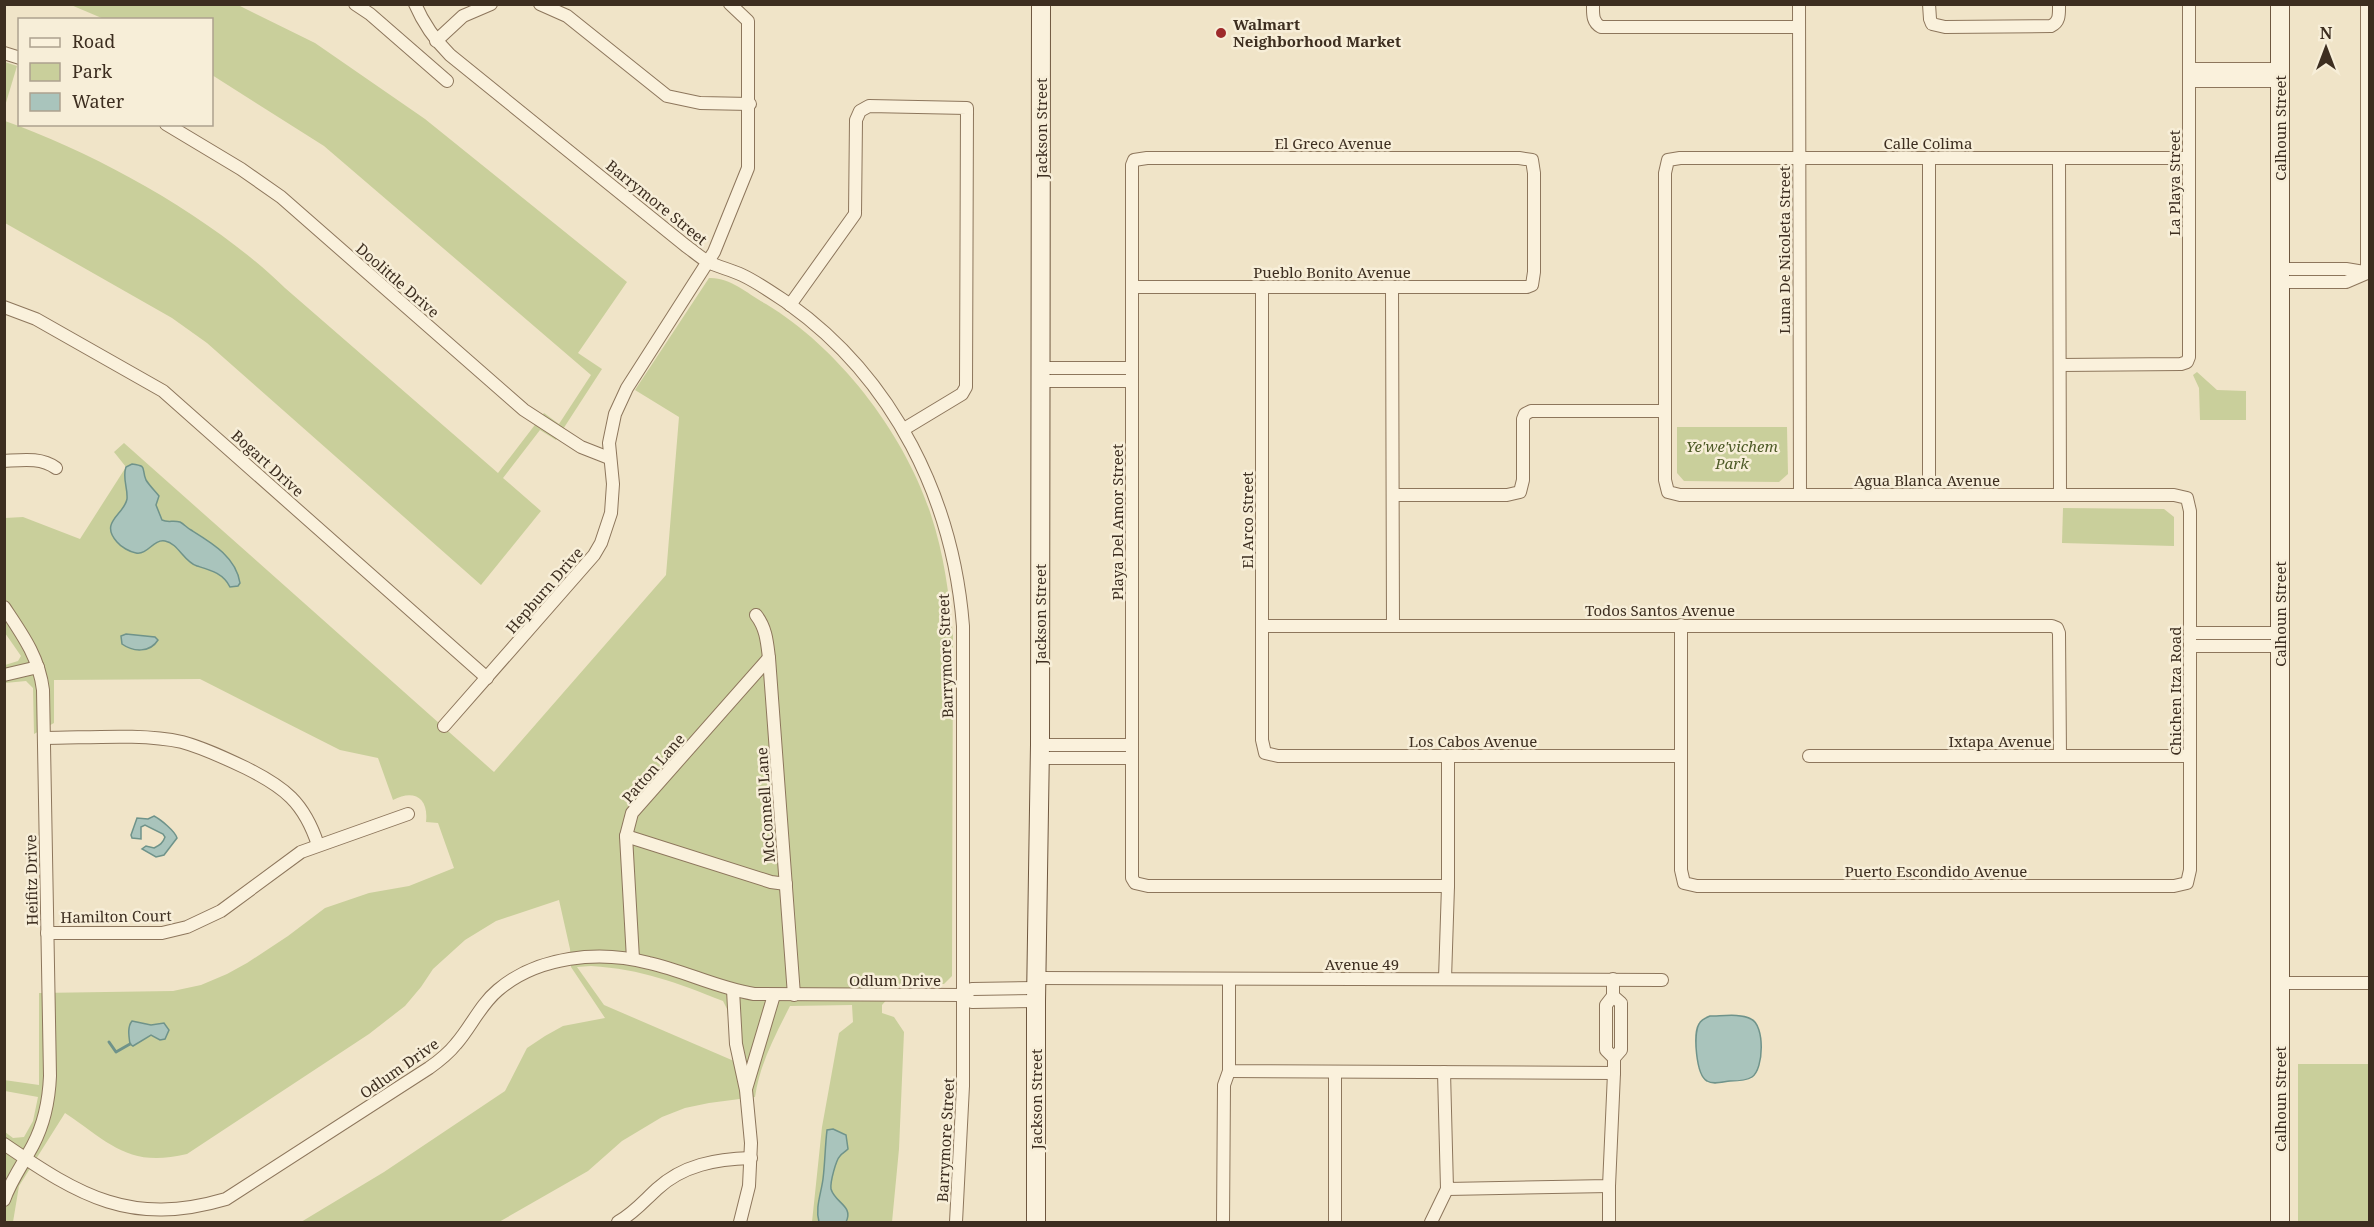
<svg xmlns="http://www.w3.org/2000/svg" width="2374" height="1227" font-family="'Noto Serif',serif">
  <rect width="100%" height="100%" fill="#f0e4c8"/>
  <g fill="#c9cf9b" fill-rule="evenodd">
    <path d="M71,5H238L315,43L425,119L627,282L578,353L602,369L556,440L540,430L503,478L541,511L481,585L207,343L172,318L5,223V121C100,155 213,218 285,288L498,473L544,413L559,424L591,375L324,146L212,75V20L104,19Z"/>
    <path d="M5,62L17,66L5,106L4,62Z"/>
    <path d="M709,278C730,277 748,294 766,304C839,348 905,434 931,515C944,554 949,594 953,635L952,976L944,984H901L882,1005V1013L894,1017L904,1032L899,1149L892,1222H812L822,1127L839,1033L853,1022L852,1005L790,1006C775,1036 760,1063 755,1097L709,1103L685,1108L662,1117L622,1141L588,1171L499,1222H301L384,1172L505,1091L527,1048L545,1036L563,1026L605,1018L571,967L570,949L559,900L496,921L465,940L433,969L421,987L405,1006L369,1034L187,1154C129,1168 111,1144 65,1113L19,1186L13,1222H5V1132L13,1138L24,1137L33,1121L38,1097L5,1091L4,1080L39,1085V993L173,991L201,985L227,974L247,963L288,936L325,908L369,893L409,886L454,868L438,823L426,822C429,797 413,789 393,800L378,758L340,750L200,679L54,680V723L34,734L33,688L26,681L5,683V665L18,661L21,656L5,633V518L23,517L80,539L126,467L114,452L124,443L494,772L666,575L679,417L635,390ZM591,966C642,969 677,983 723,1001L727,1009L734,1061L604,1005L577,967Z"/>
    <path d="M2197,372L2217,390L2246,391V420H2200L2199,388L2193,375Z"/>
    <path d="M1677,427H1787L1788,474L1779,482L1684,481L1677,473Z"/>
    <path d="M2063,508L2164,509L2174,517V546L2062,543Z"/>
    <rect x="2298" y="1064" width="71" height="158"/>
  </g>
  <g fill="#a9c4bc" stroke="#6f938a" stroke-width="1.5">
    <path d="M132,464C148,466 141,468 146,480C149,485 155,491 159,496L156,505L162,520C168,523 173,520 180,522C184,524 187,528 191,530C212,543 236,557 240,583L238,586L230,587C223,573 210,570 197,566C184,562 178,543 165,541C153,539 148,555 136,553C130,552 121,547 117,542C99,522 124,515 127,499C128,488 122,478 126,467Z"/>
    <path d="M126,634L155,637L158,640C150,653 133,652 122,644L121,636Z"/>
    <path d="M154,816C160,819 175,831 177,838L164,855L156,857L142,849L146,846L154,848C160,845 163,843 165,837L163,834L145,825L141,827V839L132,838L131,835L137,818L148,819Z"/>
    <path d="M1710,1016C1722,1016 1741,1013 1751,1019C1765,1025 1764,1069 1752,1077C1746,1081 1737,1081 1730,1081C1722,1082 1713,1085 1707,1081C1696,1075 1693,1034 1699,1024C1701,1020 1705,1018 1710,1016Z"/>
    <path d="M132,1021L151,1025L164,1023L169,1030L165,1039L160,1040L151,1035L133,1046L130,1044C129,1037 127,1027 132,1021Z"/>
    <path d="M833,1129L846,1135L848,1149C845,1152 842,1153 840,1156C836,1160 830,1182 831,1189C835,1203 854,1206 846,1222H819C815,1208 821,1194 823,1179C825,1163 825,1147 827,1130Z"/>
  </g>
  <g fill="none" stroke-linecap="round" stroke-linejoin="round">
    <path stroke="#6f938a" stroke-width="3" d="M109,1042L116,1052L130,1044"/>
    <g stroke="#8d765c" stroke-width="14">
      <g id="street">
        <path d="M355,4L370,14L447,81"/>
        <path d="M415,4C424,25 435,40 450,55L686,246C693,251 701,258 708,262C719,267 731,270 742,275C759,283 774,294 789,304C894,379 953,499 963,626V1086L956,1222"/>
        <path d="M540,4L567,16L667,96L700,103L750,104"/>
        <path d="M1593,4C1593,14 1592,22 1601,27H1799"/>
        <path d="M1799,4L1800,495"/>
        <path d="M1929,4L1930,19L1932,24L1945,27L2051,26C2060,22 2059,14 2059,4"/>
        <path d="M2367,4V273"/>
        <path d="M436,41L463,16L491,4"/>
        <path d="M4,53L20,58"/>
        <path d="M2189,69H2280"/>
        <path d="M2189,81H2280"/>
        <path d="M166,124L241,169L281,197L524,410L581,447L609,458"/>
        <path d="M1929,158V495"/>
        <path d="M2059,158L2060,495"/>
        <path d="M2280,269H2346L2370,273"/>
        <path d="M2280,282H2346L2367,273"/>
        <path d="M1132,287H1527L1532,285L1534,272V173L1532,160L1519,158H1147L1134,160L1132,165V878L1135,883L1148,886H1448"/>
        <path d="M1262,287V740L1265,753L1278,756H1681"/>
        <path d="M1392,287L1393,626"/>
        <path d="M790,305L855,214L856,120L860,111L869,106L967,108L966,387L962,394L904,429"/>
        <path d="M4,307L36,319L163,391L487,678"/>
        <path d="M2060,365L2181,364L2187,362L2189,357V4"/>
        <path d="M1041,368H1132"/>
        <path d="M1041,381H1132"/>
        <path d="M4,461C22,460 41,457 56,468"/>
        <path d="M1393,495H1507L1520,492L1523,480V419L1525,414L1531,411H1665"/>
        <path d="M4,607C22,634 39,657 43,690L50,1076C49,1100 44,1124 33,1145C23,1164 11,1180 4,1200"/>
        <path d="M756,615C766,628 767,641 769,658L794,995"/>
        <path d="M1681,625V870L1684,883L1697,886H2174L2187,883L2190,870V511L2187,498L2174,495H1680L1668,492L1665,480V173L1668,160L1680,158H2189"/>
        <path d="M1262,626H2052L2057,628L2059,633L2060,756"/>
        <path d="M2190,633H2280"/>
        <path d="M2190,646H2280"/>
        <path d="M4,675L38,667"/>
        <path d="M444,726L594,555L601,543L611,513L613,484L609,443L615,414L627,388L714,252L748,168V21L730,4"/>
        <path d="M44,738C86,738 142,733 182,742C204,748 225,758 246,768C284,787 304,802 318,845"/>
        <path d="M1040,745H1132"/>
        <path d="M1809,756H2190"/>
        <path d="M1040,758H1132"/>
        <path d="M626,836L771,882L786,884"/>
        <path d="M47,933H162L187,927L221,911L301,852L408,814"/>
        <path d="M633,959L626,836L632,813L769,658"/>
        <path d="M1037,978L1662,980"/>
        <path d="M1229,979V1071L1614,1073V1058L1606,1050V1005L1613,996V979"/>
        <path d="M1445,979L1448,886V756"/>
        <path d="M2280,983H2370"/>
        <path d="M733,990L736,1044L746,1090L751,1143L749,1186L740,1222"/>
        <path d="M962,995L972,1002L1036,1001"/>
        <path d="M1613,996L1621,1003V1050L1614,1058"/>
        <path d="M1335,1072V1222"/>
        <path d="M1444,1072L1447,1189L1609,1186L1614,1073"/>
        <path d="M746,1089L774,995"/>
        <path d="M4,1144C80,1196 131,1227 226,1199L429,1068C439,1061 448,1054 456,1044C471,1027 480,1005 498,990C538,956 599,950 649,963C685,971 717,988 754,994L962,995L972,989L1036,988"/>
        <path d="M618,1222C633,1214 644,1201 657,1189C683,1165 716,1159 751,1158"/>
        <path d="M1223,1222L1224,1085L1229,1071"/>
        <path d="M1431,1222L1447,1189"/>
        <path d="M1609,1222V1186"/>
      </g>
    </g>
    <g stroke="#6f573f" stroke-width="20">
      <g id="secondary">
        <path d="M2280,4V1222"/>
        <path d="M1036,1222V1001L1040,745L1041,4"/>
      </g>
    </g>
    <use href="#street" stroke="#faf1dc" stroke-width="12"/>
    <use href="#secondary" stroke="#faf1dc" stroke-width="18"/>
  </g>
  <circle fill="#9e2a2b" stroke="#f7eed8" stroke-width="2" cx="1221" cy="33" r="6"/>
  <g text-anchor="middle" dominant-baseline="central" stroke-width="5" stroke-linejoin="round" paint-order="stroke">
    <g font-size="15" font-weight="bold" fill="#3d2e20" stroke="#f7eed8" text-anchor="start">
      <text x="1233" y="24">Walmart<tspan x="1233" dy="17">Neighborhood Market</tspan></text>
    </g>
    <g font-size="15" fill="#3d2e20" stroke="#f7eed8">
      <text transform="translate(1041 128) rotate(-90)">Jackson Street</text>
      <text transform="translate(2280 128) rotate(-90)">Calhoun Street</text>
      <text x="1333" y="143">El Greco Avenue</text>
      <text x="1928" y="143">Calle Colima</text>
      <text transform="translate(2174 183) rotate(-90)">La Playa Street</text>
      <text transform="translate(657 202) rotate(39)">Barrymore Street</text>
      <text transform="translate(1784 250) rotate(-90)">Luna De Nicoleta Street</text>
      <text x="1332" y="272">Pueblo Bonito Avenue</text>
      <text transform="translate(398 280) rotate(41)">Doolittle Drive</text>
      <text transform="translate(268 463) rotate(42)">Bogart Drive</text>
      <text x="1927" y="480">Agua Blanca Avenue</text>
      <text transform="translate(1247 520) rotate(-90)">El Arco Street</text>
      <text transform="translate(1117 522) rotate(-90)">Playa Del Amor Street</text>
      <text transform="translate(544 590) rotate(-49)">Hepburn Drive</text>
      <text x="1660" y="610">Todos Santos Avenue</text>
      <text transform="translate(1040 614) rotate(-90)">Jackson Street</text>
      <text transform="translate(2280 614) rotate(-90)">Calhoun Street</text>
      <text transform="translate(945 656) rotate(-92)">Barrymore Street</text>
      <text transform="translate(2175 691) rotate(-90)">Chichen Itza Road</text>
      <text x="1473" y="741">Los Cabos Avenue</text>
      <text x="2000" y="741">Ixtapa Avenue</text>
      <text transform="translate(653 768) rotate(-49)">Patton Lane</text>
      <text transform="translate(765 805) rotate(-94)">McConnell Lane</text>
      <text x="1936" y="871">Puerto Escondido Avenue</text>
      <text transform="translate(31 880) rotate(-91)">Heifitz Drive</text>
      <text transform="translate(116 916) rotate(-1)">Hamilton Court</text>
      <text x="1362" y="964">Avenue 49</text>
      <text x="895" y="980">Odlum Drive</text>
      <text transform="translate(399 1068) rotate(-35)">Odlum Drive</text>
      <text transform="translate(1036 1099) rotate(-90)">Jackson Street</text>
      <text transform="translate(2280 1099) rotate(-90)">Calhoun Street</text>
      <text transform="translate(945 1140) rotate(-87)">Barrymore Street</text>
    </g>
    <g font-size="15" font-style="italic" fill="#4d5a26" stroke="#f7eed8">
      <text x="1732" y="446">Ye'we'vichem<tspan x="1732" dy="17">Park</tspan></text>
    </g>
  </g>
  <rect width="2374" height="1227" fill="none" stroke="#3d2e20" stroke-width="12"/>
  <rect x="18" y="18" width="195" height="108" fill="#f7eed8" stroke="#ada18e" stroke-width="1.5"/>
  <rect x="30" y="38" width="30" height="9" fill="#faf1dc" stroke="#ada18e" stroke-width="1.5"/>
  <text x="72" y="48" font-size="18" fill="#3d2e20">Road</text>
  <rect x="30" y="63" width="30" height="18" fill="#c9cf9b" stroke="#ada18e" stroke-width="1.5"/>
  <text x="72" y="78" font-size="18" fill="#3d2e20">Park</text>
  <rect x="30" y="93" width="30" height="18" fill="#a9c4bc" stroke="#ada18e" stroke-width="1.5"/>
  <text x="72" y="108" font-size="18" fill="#3d2e20">Water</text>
  <g transform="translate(2326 48)" stroke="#f7eed8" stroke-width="4.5" paint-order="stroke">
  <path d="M0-4.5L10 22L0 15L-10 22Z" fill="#3d2e20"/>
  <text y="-9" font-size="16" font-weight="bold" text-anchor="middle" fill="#3d2e20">N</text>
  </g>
</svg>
